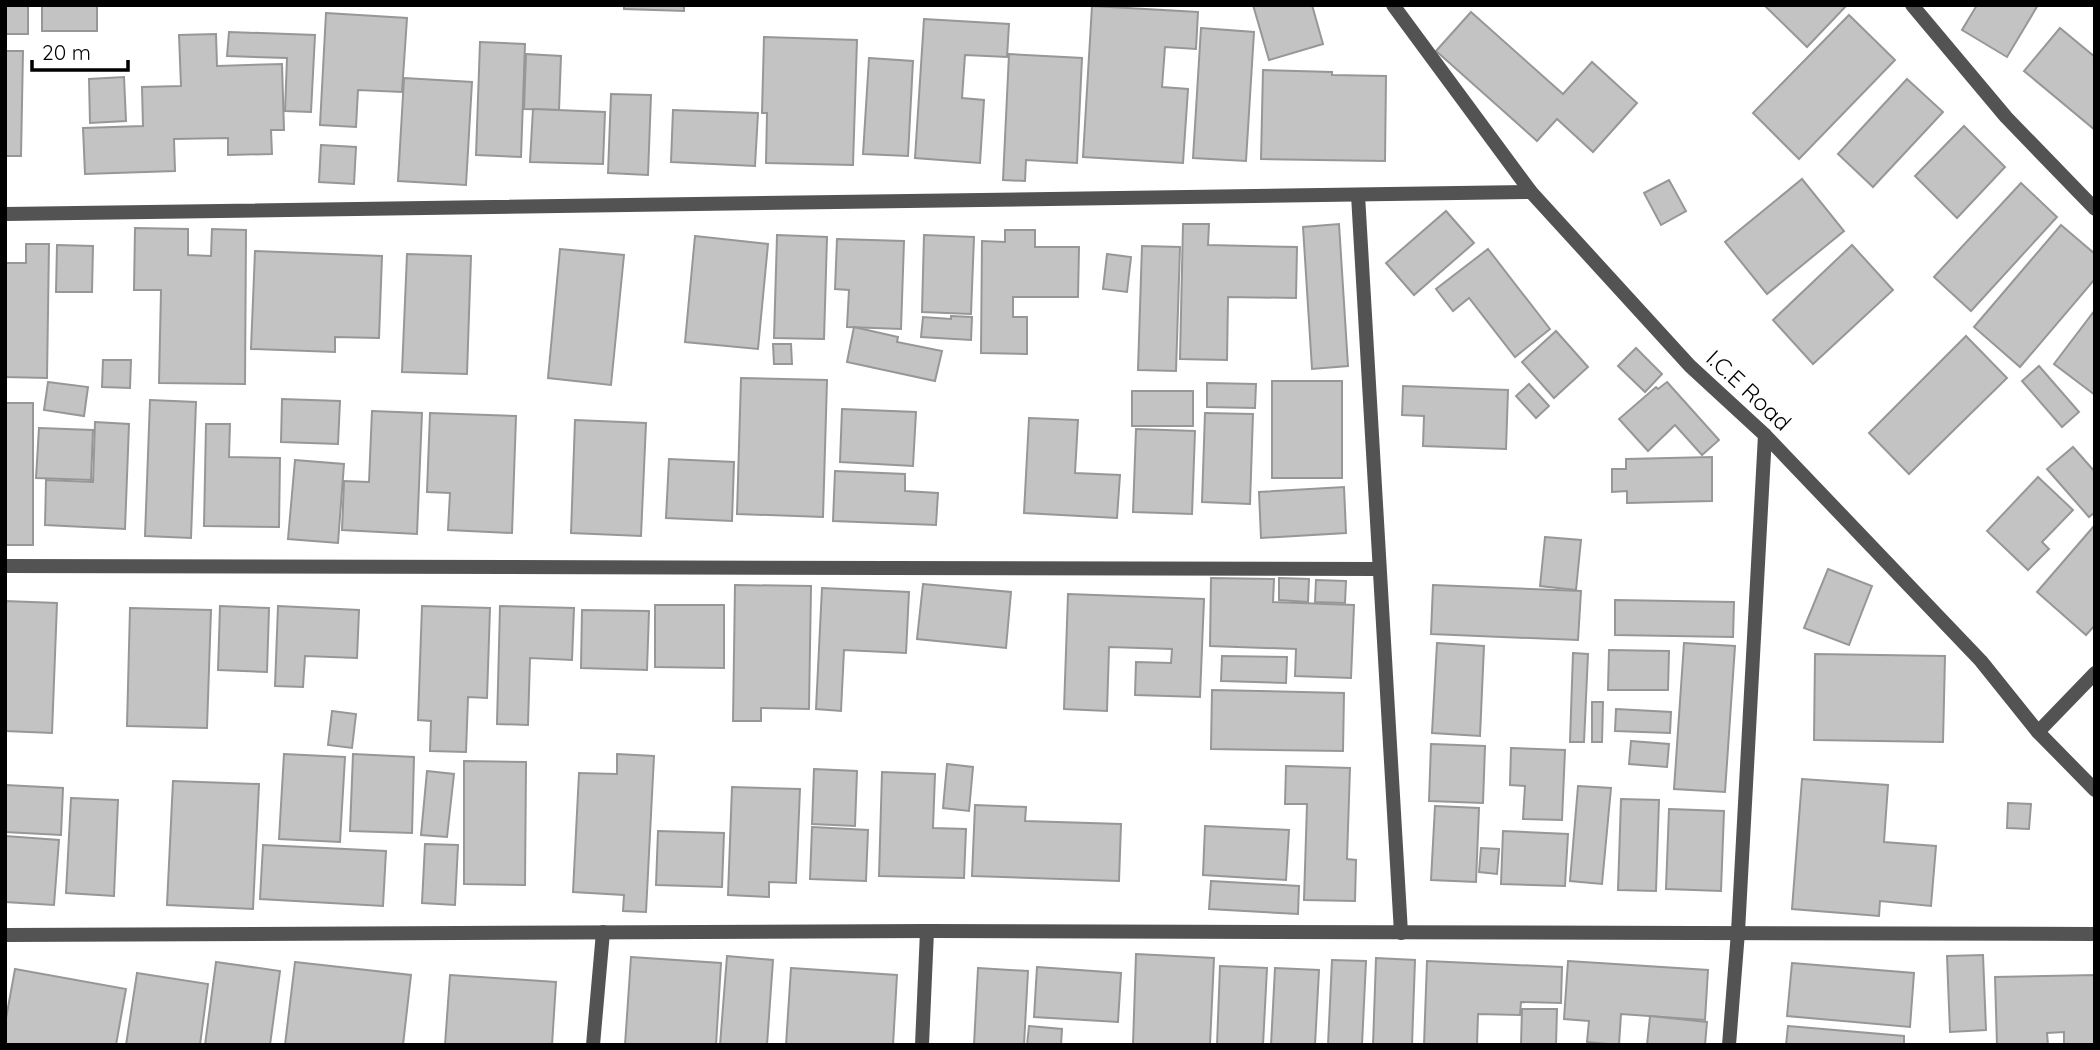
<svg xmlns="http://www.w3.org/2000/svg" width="2100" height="1050" font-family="Quicksand,sans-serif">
  <rect width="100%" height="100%" fill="#fff"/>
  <g fill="#c3c3c3" stroke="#979797" stroke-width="2">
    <rect x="5" y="5" width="23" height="29"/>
    <rect x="42" y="5" width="55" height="26"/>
    <path d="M624,5H684V11L624,9Z"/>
    <path d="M1253,5H1312L1323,44L1269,60Z"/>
    <path d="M1764,5H1847L1807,47Z"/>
    <path d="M1977,5H2038L2007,57L1962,30Z"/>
    <path d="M1092,6L1198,12L1196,49L1165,47L1162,87L1188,89L1183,163L1083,157Z"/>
    <path d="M1471,12L1563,94L1592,62L1637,103L1593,152L1557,119L1537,141L1436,51Z"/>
    <path d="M326,13L407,18L402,92L358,90L356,127L320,125Z"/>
    <path d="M1849,15L1895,60L1799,159L1753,113Z"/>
    <path d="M924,19L1009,24L1007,57L965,55L962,98L984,100L980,163L915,158Z"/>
    <path d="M1201,28L1254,32L1246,161L1193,158Z"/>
    <path d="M2060,28L2095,57V130L2024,71Z"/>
    <path d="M229,32L315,35L311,112L285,111L287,58L227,56Z"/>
    <path d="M216,34L217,66L282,64L284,130H271L272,154L228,155V138L174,139L175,171L85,174L83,128L143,126L142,87L181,86L179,35Z"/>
    <path d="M764,37L857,40L853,165L766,163L767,113H762Z"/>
    <path d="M480,42L525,44L521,157L476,155Z"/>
    <path d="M5,51H23L21,156H5Z"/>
    <path d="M526,54L561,56L559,110L524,109Z"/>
    <path d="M1009,54L1082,58L1077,163L1026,160L1025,181L1003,180Z"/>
    <path d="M869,58L913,61L908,156L863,154Z"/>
    <path d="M1263,70L1332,72V75L1386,76L1385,161L1261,159Z"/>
    <path d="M124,77L126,121L90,123L89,79Z"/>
    <path d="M404,78L472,82L466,185L398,181Z"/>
    <path d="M1907,79L1943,112L1873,187L1838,154Z"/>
    <path d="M611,94L651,95L648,175L608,173Z"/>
    <path d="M533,109L605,112L603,164L530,162Z"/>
    <path d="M673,110L758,113L755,166L671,162Z"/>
    <path d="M1964,126L2005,167L1957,218L1915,176Z"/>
    <path d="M321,145L356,147L354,184L319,182Z"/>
    <path d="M1802,179L1844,231L1767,294L1725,242Z"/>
    <path d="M1669,180L1686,211L1661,225L1644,193Z"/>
    <path d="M2021,183L2057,217L1971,311L1934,277Z"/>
    <path d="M1446,211L1474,243L1414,295L1386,263Z"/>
    <path d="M1183,224H1209L1208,245L1297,247L1296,298L1228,297L1227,360L1180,359Z"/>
    <path d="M1339,224L1348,366L1312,369L1303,227Z"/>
    <path d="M2061,225L2095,254V279L2020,367L1974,327Z"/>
    <path d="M135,228L188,229V255L211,256L212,229L246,230L245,384L159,383L161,290H134Z"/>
    <path d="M1005,230H1035V247H1079L1078,297H1013V317H1027V354L981,353L982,241L1005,242Z"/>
    <path d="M777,235L827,237L824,339L774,338Z"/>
    <path d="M924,235L974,237L971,314L922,312Z"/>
    <path d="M695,236L768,244L758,349L685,342Z"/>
    <path d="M837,239L904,241L901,329L847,327L849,290L835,289Z"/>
    <path d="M26,244H49L47,378L5,377V263H26Z"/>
    <path d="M57,245L93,246L92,292H56Z"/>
    <path d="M1852,245L1893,290L1813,364L1773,320Z"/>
    <path d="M1142,246L1180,247L1176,371L1138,370Z"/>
    <path d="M560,249L624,255L611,385L548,378Z"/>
    <path d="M1488,249L1550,329L1515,357L1469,298L1453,311L1436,289Z"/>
    <path d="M255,251L382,256L379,338L335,337V352L251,349Z"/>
    <path d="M407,254L471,256L467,374L402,372Z"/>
    <path d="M1107,254L1131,257L1127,292L1103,289Z"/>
    <path d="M2095,310V395L2054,364Z"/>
    <path d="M951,316L972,317L971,340L921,337L923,317L951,319Z"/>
    <path d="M854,327L898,337L897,342L942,351L935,381L847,362Z"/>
    <path d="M1556,331L1588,367L1554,398L1522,362Z"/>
    <path d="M1966,336L2007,378L1909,474L1869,433Z"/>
    <path d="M773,344H791L792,364H774Z"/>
    <path d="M1636,348L1662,374L1645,392L1618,366Z"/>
    <path d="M103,360H131L130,388L102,387Z"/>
    <path d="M2039,366L2079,412L2062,427L2022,381Z"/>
    <path d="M741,378L827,380L823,517L737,514Z"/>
    <rect x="1272" y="381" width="70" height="97"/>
    <path d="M48,382L88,387L84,416L44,410Z"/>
    <path d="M1667,382L1719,440L1702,455L1675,425L1648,451L1619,419L1656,387L1658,389Z"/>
    <path d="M1207,383L1256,384L1255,408L1207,407Z"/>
    <path d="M1529,384L1549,406L1536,418L1516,396Z"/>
    <path d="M1403,386L1508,390L1506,449L1423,446L1424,416L1402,415Z"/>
    <rect x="1132" y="391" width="61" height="35"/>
    <path d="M282,399L340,401L338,444L281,442Z"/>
    <path d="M150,400L196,402L191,538L145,536Z"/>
    <rect x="5" y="403" width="28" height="142"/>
    <path d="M842,409L916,412L913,466L840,462Z"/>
    <path d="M372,411L422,413L417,534L342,530L344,481L369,482Z"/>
    <path d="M430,413L516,416L512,533L448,530L450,493L427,492Z"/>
    <path d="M1205,413L1253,414L1250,504L1202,502Z"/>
    <path d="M1029,418L1078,420L1075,473L1120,475L1117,518L1024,513Z"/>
    <path d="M575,420L646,423L641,536L571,533Z"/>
    <path d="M95,422L129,424L125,529L45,525L46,480L93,482Z"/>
    <path d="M206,424H230L229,457L280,458L279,527L204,526Z"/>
    <path d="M39,428L93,430L91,480L36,478Z"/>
    <path d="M1136,429L1195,431L1192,514L1133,512Z"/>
    <path d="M2073,447L2095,472V512L2089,517L2047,469Z"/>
    <path d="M1712,457V501L1627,503V491L1612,492V469H1626V459Z"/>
    <path d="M669,459L734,462L732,521L666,518Z"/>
    <path d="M295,460L344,464L338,543L288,539Z"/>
    <path d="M835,471L905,474V491L938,493L936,525L833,521Z"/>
    <path d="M2038,477L2073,510L2042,542L2049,549L2028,570L1987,531Z"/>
    <path d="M1344,487L1346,533L1261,538L1259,492Z"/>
    <path d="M2094,526L2095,625L2086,635L2037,592Z"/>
    <path d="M1545,537L1581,540L1576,590L1540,586Z"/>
    <path d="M1828,569L1872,586L1849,645L1804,628Z"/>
    <path d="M1211,578L1274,579L1273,602L1354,605L1351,678L1295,676L1296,649L1210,646Z"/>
    <path d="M1279,578L1309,579L1308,602L1279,600Z"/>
    <path d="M1316,580L1346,581L1345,603L1315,602Z"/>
    <path d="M923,584L1011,592L1006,648L917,639Z"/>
    <path d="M735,585L811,586L809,709L761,708V721H733Z"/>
    <path d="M1433,585L1581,591L1578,640L1431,634Z"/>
    <path d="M822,588L909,592L906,653L844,650L841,711L816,709Z"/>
    <path d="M1068,594L1204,599L1200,697L1135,695L1136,662L1171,663L1172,649L1109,647L1107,711L1064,709Z"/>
    <path d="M1615,600L1734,602L1733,637L1615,635Z"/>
    <path d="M5,601L57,603L52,733L5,731Z"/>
    <path d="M655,605H724V668L655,667Z"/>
    <path d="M220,606L269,608L267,672L218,670Z"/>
    <path d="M278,606L359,610L357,658L305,656L303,687L275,686Z"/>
    <path d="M422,606L490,608L487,698L468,697L466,752L430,751L431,721L418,720Z"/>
    <path d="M500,606L574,608L572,660L530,658L528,725L497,724Z"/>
    <path d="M130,608L211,610L207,728L127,726Z"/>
    <path d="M582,610L649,611L647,670L581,668Z"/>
    <path d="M1437,643L1484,646L1480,736L1432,733Z"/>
    <path d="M1684,643L1735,646L1725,792L1674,789Z"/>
    <path d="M1609,650L1669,651L1668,690H1608Z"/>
    <path d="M1573,653L1588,654L1584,742H1570Z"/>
    <path d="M1815,654L1945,656L1943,742L1814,740Z"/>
    <path d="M1222,656L1287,657L1286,683L1221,681Z"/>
    <path d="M1212,690L1344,693L1343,751L1211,749Z"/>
    <path d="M1592,702H1603L1602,742H1592Z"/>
    <path d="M1616,709L1671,712L1670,733L1615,731Z"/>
    <path d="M332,711L356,714L352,748L328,745Z"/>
    <path d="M1631,741L1669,744L1667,767L1629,764Z"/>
    <path d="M1431,744L1485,746L1483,803L1429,801Z"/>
    <path d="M1511,748L1565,750L1562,820L1523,819L1525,786L1510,785Z"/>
    <path d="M284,754L345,757L340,842L279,839Z"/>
    <path d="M353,754L414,757L412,833L350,831Z"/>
    <path d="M617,754L654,756L646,912L623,911L624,895L573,892L579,773L617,774Z"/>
    <path d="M464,761L526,762L525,885L464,884Z"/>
    <path d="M947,764L973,767L969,811L943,808Z"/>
    <path d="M1286,766L1350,768L1347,859L1356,860L1355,901L1304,900L1307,804H1285Z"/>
    <path d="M814,769L857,771L855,826L812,824Z"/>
    <path d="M427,771L454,774L447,837L421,835Z"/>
    <path d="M882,772L935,774L933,828L966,829L964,878L879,876Z"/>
    <path d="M1802,779L1888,785L1884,842L1936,846L1931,906L1880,901L1879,916L1792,909Z"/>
    <path d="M173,781L259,784L253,909L167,905Z"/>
    <path d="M5,785L63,788L61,835L5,832Z"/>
    <path d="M1578,786L1611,788L1602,884L1570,881Z"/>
    <path d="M732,787L800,789L796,883L769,882V897L728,895Z"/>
    <path d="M71,798L118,800L114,896L66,893Z"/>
    <path d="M1621,799L1659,800L1656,891L1618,890Z"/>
    <path d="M2008,803L2031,804L2029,829L2007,828Z"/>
    <path d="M975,805L1026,807L1025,821L1121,824L1119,881L972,876Z"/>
    <path d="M1435,806L1479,808L1476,882L1431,880Z"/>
    <path d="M1669,809L1724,811L1721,891L1666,889Z"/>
    <path d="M1205,826L1289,830L1286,880L1203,875Z"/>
    <path d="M812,827L868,830L866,881L810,879Z"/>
    <path d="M658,831L724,833L722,887L656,885Z"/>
    <path d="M1503,831L1568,834L1565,886L1501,884Z"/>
    <path d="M5,836L59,840L54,905L5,902Z"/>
    <path d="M425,844L458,845L455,905L422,903Z"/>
    <path d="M263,845L386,851L383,906L260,899Z"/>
    <path d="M1481,848L1499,849L1497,874L1479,872Z"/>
    <path d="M1211,881L1299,886L1298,914L1209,909Z"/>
    <path d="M1136,954L1214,958L1210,1045H1133Z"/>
    <path d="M1983,955L1986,1030L1950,1032L1947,956Z"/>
    <path d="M727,956L773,960L767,1045H720Z"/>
    <path d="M631,957L721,963L716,1045H625Z"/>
    <path d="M1376,958L1415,960L1412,1045H1373Z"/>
    <path d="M1332,960L1366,961L1362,1045H1328Z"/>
    <path d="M1427,961L1562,967L1561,1003L1521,1002L1520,1015L1478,1014L1477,1045H1424Z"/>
    <path d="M1568,961L1708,970L1705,1020L1621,1014L1619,1045L1587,1042L1589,1021L1564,1019Z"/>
    <path d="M216,962L280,971L270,1045H205Z"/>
    <path d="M295,962L411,975L403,1045H285Z"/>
    <path d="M1792,963L1914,973L1910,1027L1787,1016Z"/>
    <path d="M1220,966L1267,968L1263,1045H1217Z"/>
    <path d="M1037,967L1121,973L1118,1022L1034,1017Z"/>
    <path d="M791,968L897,975L893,1045H786Z"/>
    <path d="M978,968L1028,971L1024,1045H974Z"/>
    <path d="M1275,968L1319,970L1315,1045H1271Z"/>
    <path d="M15,969L126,989L116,1045H5V1024Z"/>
    <path d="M137,973L208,984L200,1045H126Z"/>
    <path d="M450,975L556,982L552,1045H445Z"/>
    <path d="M2095,975V1045H2064V1032L2047,1033L2048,1045H1997L1995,977Z"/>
    <path d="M1522,1009H1557L1556,1045H1521Z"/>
    <path d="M1650,1016L1707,1022L1705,1045H1647Z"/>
    <path d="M1029,1026L1062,1029L1061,1045H1027Z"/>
    <path d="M1788,1026L1904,1036V1045H1786Z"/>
  </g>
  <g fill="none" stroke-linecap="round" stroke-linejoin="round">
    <g stroke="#535353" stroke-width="14">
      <path d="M1393,5L1531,192L1690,366L1765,435L1981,661L2038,732L2095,790"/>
      <path d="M1912,5L2006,117L2095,209"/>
      <path d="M1358,195L1401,933"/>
      <path d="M5,214L1531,192"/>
      <path d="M5,566L1379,569"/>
      <path d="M2038,732L2095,673"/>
      <path d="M5,935L927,931L2095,934"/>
      <path d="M593,1045L603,932"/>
      <path d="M922,1045L927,931"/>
      <path d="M1729,1045L1738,932L1765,435"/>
    </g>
  </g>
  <g text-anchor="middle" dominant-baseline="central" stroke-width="7" stroke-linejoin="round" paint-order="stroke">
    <g font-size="23" fill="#000" stroke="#fff">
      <text transform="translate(1749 390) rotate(43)">I.C.E Road</text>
    </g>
  </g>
  <rect width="2100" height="1050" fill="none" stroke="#000000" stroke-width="14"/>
  <path d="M32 60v10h96v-10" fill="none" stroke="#000000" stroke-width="3.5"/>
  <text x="42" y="60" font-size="21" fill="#000000" stroke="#ffffff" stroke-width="5" paint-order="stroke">20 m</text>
</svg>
